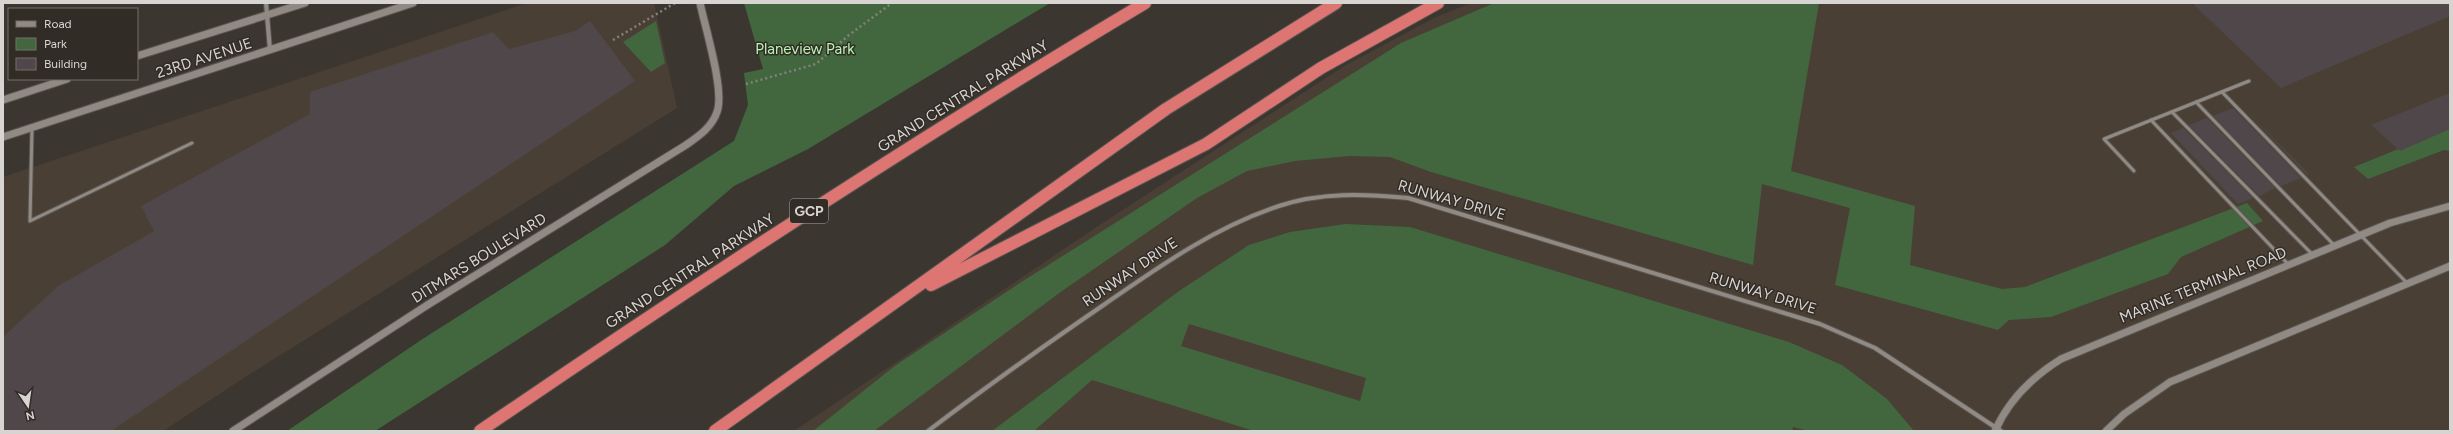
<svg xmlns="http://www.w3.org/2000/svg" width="2453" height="434" font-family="Figtree,sans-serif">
  <rect width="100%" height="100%" fill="#3c3631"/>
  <g fill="#493f35">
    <path d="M527,3H654L677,108L253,372L163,431H3V177Z"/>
    <path d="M1471,3H2450V431H794L1098,226L1346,65L1436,17Z"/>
  </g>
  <g fill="#42673e" fill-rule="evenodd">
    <path d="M744,3H1050L808,149L734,186L665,245L375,431H287L421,340L734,141L748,105L744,73L763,69Z"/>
    <path d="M1494,3H1819L1791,171L1915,206L1910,265L2002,289L2025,287L2247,203L2263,221L2181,257L2168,274L2051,317L2009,320L1998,330L1835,285L1850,208L1762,184L1753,265L1431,172L1390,157L1349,156L1295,161L1247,171L1197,198L1062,291L874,431H813L896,365L1026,279L1401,43Z"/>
    <path d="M656,21L665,63L651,72L623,42Z"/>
    <path d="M2450,128V151L2444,150L2368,179L2354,167Z"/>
    <path d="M1345,224L1410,227L1789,342L1842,365L1887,399L1914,431H1808L1793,427L1792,431H1254L1092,380L1034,431H992L1179,291L1249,245L1290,232ZM1189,324L1366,378L1360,401L1181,346Z"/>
  </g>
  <g fill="#50474a">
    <path d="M2192,3H2450V16L2281,88Z"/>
    <path d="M590,21L635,81L111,431H3V337L58,286L154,231L141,206L310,114V92L493,32L509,49L575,31Z"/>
    <path d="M2450,93V129L2400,151L2371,125Z"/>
    <path d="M2241,105L2309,174L2307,175Z"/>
    <path d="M2233,108L2301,178L2281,186L2213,116Z"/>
    <path d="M2207,118L2275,188L2259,196L2189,125Z"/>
    <path d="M2183,128L2253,198L2238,204L2171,133Z"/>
  </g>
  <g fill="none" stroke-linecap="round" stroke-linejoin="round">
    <g stroke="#595550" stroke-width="5">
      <g id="service">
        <path d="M2222,92L2407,283"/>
        <path d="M2196,102L2334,245"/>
        <path d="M2172,112L2313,255"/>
        <path d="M2151,120L2288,264"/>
        <path d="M32,128L30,221L192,143"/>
        <path d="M2134,171L2104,139L2249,81"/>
      </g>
    </g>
    <g stroke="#595550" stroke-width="6">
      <g id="minor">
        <path d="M266,3L270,50"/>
        <path d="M928,431C986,387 1045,345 1105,304C1160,266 1215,227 1279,206C1321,192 1364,194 1408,198L1820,324L1875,348L2001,431"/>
      </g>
    </g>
    <g stroke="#595550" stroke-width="9">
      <g id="tertiary">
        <path d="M137,56L305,3"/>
        <path d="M3,100L67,79"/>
        <path d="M3,137L413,3"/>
        <path d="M233,431L429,304L686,145C699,136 712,127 717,112C725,91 705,27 700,3"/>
        <path d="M1995,431C2009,399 2032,377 2061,359L2390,223L2450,206"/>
        <path d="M2106,431L2124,414L2170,382L2450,266"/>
      </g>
    </g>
    <g stroke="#595550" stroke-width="14">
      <g id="motorway">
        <path d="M931,285L1206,144L1321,68L1438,3"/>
        <path d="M480,431C698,282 918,138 1145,3"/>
        <path d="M715,431L1166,109L1336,3"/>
      </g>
    </g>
    <g stroke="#85807c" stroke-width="2.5" stroke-dasharray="2 3" stroke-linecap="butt">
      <path d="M613,40L675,3"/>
      <path d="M746,84L816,64L849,35L892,3"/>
    </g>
    <use href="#service" stroke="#918a84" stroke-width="3"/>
    <use href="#minor" stroke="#918a84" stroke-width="4"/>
    <use href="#tertiary" stroke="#918a84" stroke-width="7"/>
    <use href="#motorway" stroke="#dd7572" stroke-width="12"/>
  </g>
  <g text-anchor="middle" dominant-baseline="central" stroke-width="3" stroke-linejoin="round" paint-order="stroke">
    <rect fill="#322c27" stroke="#a6a29e" stroke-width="1" x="790" y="199" width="38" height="24" rx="3"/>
    <g font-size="14" font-weight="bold" fill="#d8d4d1">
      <text x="809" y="211">GCP</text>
    </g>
    <g font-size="15" fill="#b9f4b2" stroke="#322c27">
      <text x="805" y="49">Planeview Park</text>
    </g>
    <g font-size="15" fill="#d8d4d1" stroke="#322c27">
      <text transform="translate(204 58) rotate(-18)">23RD AVENUE</text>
      <text transform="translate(963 96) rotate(-32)">GRAND CENTRAL PARKWAY</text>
      <text transform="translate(1452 200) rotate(16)">RUNWAY DRIVE</text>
      <text transform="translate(479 258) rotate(-32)">DITMARS BOULEVARD</text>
      <text transform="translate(690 271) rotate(-33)">GRAND CENTRAL PARKWAY</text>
      <text transform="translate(1130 272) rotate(-34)">RUNWAY DRIVE</text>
      <text transform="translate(2203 285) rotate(-22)">MARINE TERMINAL ROAD</text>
      <text transform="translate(1763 293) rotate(17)">RUNWAY DRIVE</text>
    </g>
  </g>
  <rect width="2453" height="434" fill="none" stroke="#d8d4d1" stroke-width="8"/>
  <rect x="8" y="8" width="130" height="72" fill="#322c27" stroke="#746f6b"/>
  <rect x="16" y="21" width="20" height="6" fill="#918a84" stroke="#746f6b"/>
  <text x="44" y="28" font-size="12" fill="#d8d4d1">Road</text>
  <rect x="16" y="38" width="20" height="12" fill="#42673e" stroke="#746f6b"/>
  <text x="44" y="48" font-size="12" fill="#d8d4d1">Park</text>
  <rect x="16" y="58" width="20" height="12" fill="#50474a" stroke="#746f6b"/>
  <text x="44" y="68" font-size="12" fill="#d8d4d1">Building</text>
  <g transform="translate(28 406) rotate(167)" stroke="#322c27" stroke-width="3" paint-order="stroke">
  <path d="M0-3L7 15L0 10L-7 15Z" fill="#d8d4d1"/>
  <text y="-6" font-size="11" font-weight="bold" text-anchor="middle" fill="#d8d4d1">N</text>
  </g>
</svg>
